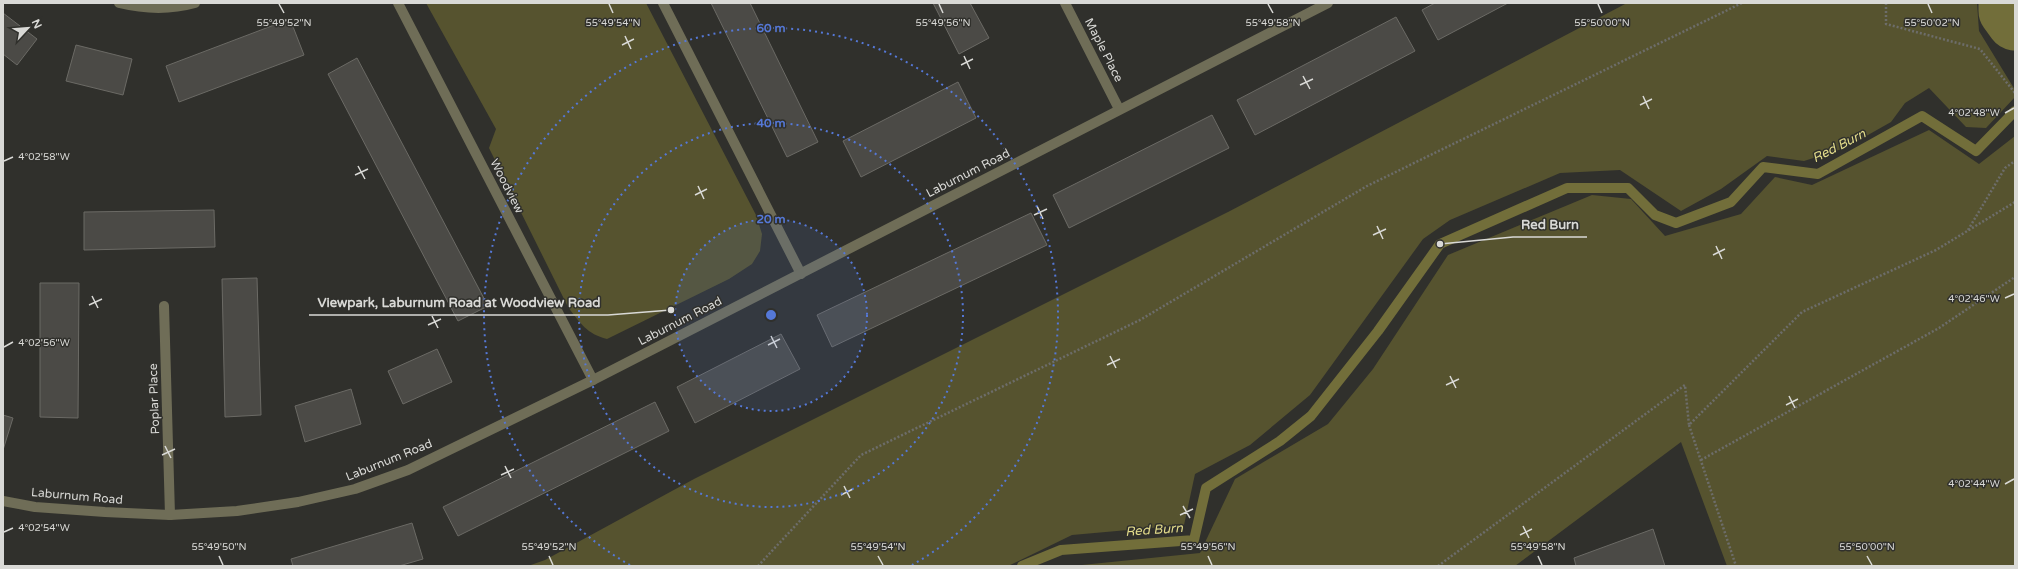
<svg xmlns="http://www.w3.org/2000/svg" width="2018" height="569" font-family="'Varela Round',sans-serif">
  <rect width="100%" height="100%" fill="#30302c"/>
  <g fill="#56532f">
    <path d="M426,3H646L756,215L762,234L760,251L752,264L729,279L607,339C587,334 580,323 568,307L489,148L496,129Z"/>
    <path d="M1627,3H1977L1979,31L2015,90V97L1986,128L1966,127L1929,88L1905,103L1891,122L1845,148L1804,161L1767,156L1721,189L1681,211L1620,170L1560,173L1450,220L1423,239L1310,395L1250,445L1195,474L1184,525L1072,535L1008,566H528L545,560L694,479L1228,212Z"/>
    <path d="M1929,130L1979,164L2015,136V566H1727L1681,442L1515,566H1072L1200,553L1235,479L1328,424L1373,369L1448,255L1592,195L1631,199L1665,236L1741,214L1775,177L1812,185Z"/>
  </g>
  <g fill="none" stroke-linecap="round" stroke-linejoin="round">
    <path stroke="#726e3a" stroke-width="10" d="M1022,566L1061,550L1194,540L1206,488L1280,441L1311,416L1378,331L1440,244L1567,188H1628L1655,215L1676,223L1731,202L1763,167L1818,174L1922,116L1976,151L2015,111"/>
    <path stroke="#726e3a" stroke-width="57" d="M2007,3V11L2015,22"/>
  </g>
  <g fill="#4b4a46" stroke="#6b6a65">
    <path d="M711,3H750L818,142L787,157Z"/>
    <path d="M933,3H970L989,38L959,54Z"/>
    <path d="M1435,3H1508L1438,40L1422,10Z"/>
    <path d="M3,13L37,39L17,65L3,54Z"/>
    <path d="M1396,17L1415,51L1255,135L1237,100Z"/>
    <path d="M290,19L304,55L179,102L166,66Z"/>
    <path d="M76,45L132,59L123,95L66,81Z"/>
    <path d="M357,58L488,306L458,321L328,74Z"/>
    <path d="M958,82L976,118L861,177L843,141Z"/>
    <path d="M1212,115L1229,148L1069,228L1053,195Z"/>
    <path d="M214,210L215,247L84,250V212Z"/>
    <path d="M1031,213L1047,245L832,347L817,315Z"/>
    <path d="M257,278L261,415L225,417L222,279Z"/>
    <path d="M40,283H79L78,418L40,417Z"/>
    <path d="M781,334L800,369L695,423L677,387Z"/>
    <path d="M437,349L452,382L403,404L388,371Z"/>
    <path d="M351,389L361,424L305,442L295,406Z"/>
    <path d="M655,402L669,431L458,536L443,507Z"/>
    <path d="M3,415L13,418L3,450Z"/>
    <path d="M412,523L423,559L399,566H293L291,559Z"/>
    <path d="M1653,529L1665,566H1576L1574,558Z"/>
  </g>
  <g fill="none" stroke-linecap="round" stroke-linejoin="round">
    <g stroke="#6d6d6a" stroke-width="2.5" stroke-dasharray="2 2" stroke-linecap="butt">
      <path d="M1886,3V24L1980,49L2015,93"/>
      <path d="M1968,230L2005,168L2015,161"/>
      <path d="M1689,425L1736,566"/>
      <path d="M1701,460L1939,328L2015,277"/>
      <path d="M758,566L861,455L1140,320L1367,186L1742,3"/>
      <path d="M1438,566L1685,385L1689,425L1802,312L1936,250L2015,202"/>
    </g>
    <g stroke="#6f6d57" stroke-width="10">
      <path d="M119,3C144,9 170,10 195,3"/>
      <path d="M398,3L593,380"/>
      <path d="M663,3L801,274"/>
      <path d="M1065,3L1119,109"/>
      <path d="M164,306L170,515"/>
      <path d="M3,501L35,507L105,512L170,515L237,511L298,502L355,489L408,470L593,380L1328,3"/>
    </g>
  </g>
  <path fill="none" stroke="#d9d9d6" stroke-width="1.5" d="M279,4L284,13M609,4L613,13M939,4L943,13M1268,4L1273,13M1598,4L1602,13M1928,4L1932,13M625,36L631,49M622,45L634,39M964,56L970,69M961,65L973,59M1303,76L1310,89M1300,85L1313,79M1643,96L1649,109M1640,105L1652,99M2005,113L2014,108M4,161L13,157M358,166L365,179M355,175L368,169M698,186L704,199M695,195L707,189M1037,206L1043,219M1034,215L1047,209M1377,226L1383,239M1373,235L1386,229M1716,246L1722,259M1713,255L1725,249M92,296L98,308M2005,298L2014,294M89,305L102,299M432,316L438,328M428,325L441,319M771,336L777,348M768,345L780,339M4,347L13,342M1110,356L1116,368M1107,365L1120,359M1450,376L1456,388M1446,385L1459,379M1789,396L1795,408M1786,405L1798,399M165,446L171,458M162,455L175,449M505,466L511,478M501,475L514,469M2005,484L2014,479M844,486L850,498M841,495L853,489M1183,506L1190,518M1180,515L1193,509M1523,526L1529,538M4,532L13,528M1520,535L1532,529M219,556L223,565M549,556L553,565M878,556L883,565M1208,556L1212,565M1538,556L1542,565M1867,556L1872,565"/>
  <circle cx="771" cy="315" r="96" fill="#5578d7" fill-opacity=".12"/>
  <g fill="none" stroke="#5578d7" stroke-width="2" stroke-dasharray="2 4">
    <circle cx="771" cy="315" r="96"/>
    <circle cx="771" cy="315" r="192"/>
    <path d="M630 565A287 287 0 1 1 912 565"/>
  </g>
  <g text-anchor="middle" dominant-baseline="central" stroke-width="3" stroke-linejoin="round" paint-order="stroke">
    <g font-size="12" fill="#d9d9d6" stroke="#30302c">
      <text transform="translate(1104 50) rotate(63)">Maple Place</text>
      <text transform="translate(968 173) rotate(-27)">Laburnum Road</text>
      <text transform="translate(507 186) rotate(63)">Woodview</text>
      <text transform="translate(680 321) rotate(-27)">Laburnum Road</text>
      <text transform="translate(154 399) rotate(-92)">Poplar Place</text>
      <text transform="translate(389 460) rotate(-22)">Laburnum Road</text>
      <text transform="translate(77 496) rotate(5)">Laburnum Road</text>
    </g>
    <g font-size="13" font-style="italic" fill="#e3dc8b" stroke="#30302c">
      <text transform="translate(1839 146) rotate(-27)">Red Burn</text>
      <text transform="translate(1154 530) rotate(-4)">Red Burn</text>
    </g>
  </g>
  <g font-size="10" text-anchor="middle" fill="#d9d9d6" stroke="#30302c" stroke-width="3" stroke-linejoin="round" paint-order="stroke">
    <text x="284" y="26">55°49'52"N</text>
    <text x="613" y="26">55°49'54"N</text>
    <text x="943" y="26">55°49'56"N</text>
    <text x="1273" y="26">55°49'58"N</text>
    <text x="1602" y="26">55°50'00"N</text>
    <text x="1932" y="26">55°50'02"N</text>
    <text x="1974" y="116">4°02'48"W</text>
    <text x="44" y="160">4°02'58"W</text>
    <text x="1974" y="302">4°02'46"W</text>
    <text x="44" y="346">4°02'56"W</text>
    <text x="1974" y="487">4°02'44"W</text>
    <text x="44" y="531">4°02'54"W</text>
    <text x="219" y="550">55°49'50"N</text>
    <text x="549" y="550">55°49'52"N</text>
    <text x="878" y="550">55°49'54"N</text>
    <text x="1208" y="550">55°49'56"N</text>
    <text x="1538" y="550">55°49'58"N</text>
    <text x="1867" y="550">55°50'00"N</text>
  </g>
  <circle cx="771" cy="315" r="6" fill="#5578d7" stroke="#30302c" stroke-width="2"/>
  <g font-size="12" text-anchor="middle" font-weight="bold" fill="#5578d7" stroke="#30302c" stroke-width="3" stroke-linejoin="round" paint-order="stroke">
    <text x="771" y="32">60 m</text>
    <text x="771" y="127">40 m</text>
    <text x="771" y="223">20 m</text>
  </g>
  <path fill="none" stroke="#d9d9d6" stroke-width="1.5" d="M1440 244L1513 237H1587M671 310L608 315H309"/>
  <g fill="#d9d9d6" stroke="#30302c" stroke-width="1.5">
    <circle cx="1440" cy="244" r="4"/>
    <circle cx="671" cy="310" r="4"/>
  </g>
  <g font-size="13" text-anchor="middle" font-weight="bold" fill="#d9d9d6" stroke="#30302c" stroke-width="3" stroke-linejoin="round" paint-order="stroke">
    <text x="1550" y="229">Red Burn</text>
    <text x="459" y="307">Viewpark, Laburnum Road at Woodview Road</text>
  </g>
  <rect width="2018" height="569" fill="none" stroke="#d9d9d6" stroke-width="8"/>
  <g transform="translate(28 28) rotate(64)" stroke="#30302c" stroke-width="3" paint-order="stroke">
  <path d="M0-3L7 15L0 10L-7 15Z" fill="#d9d9d6"/>
  <text y="-6" font-size="11" font-weight="bold" text-anchor="middle" fill="#d9d9d6">N</text>
  </g>
</svg>
